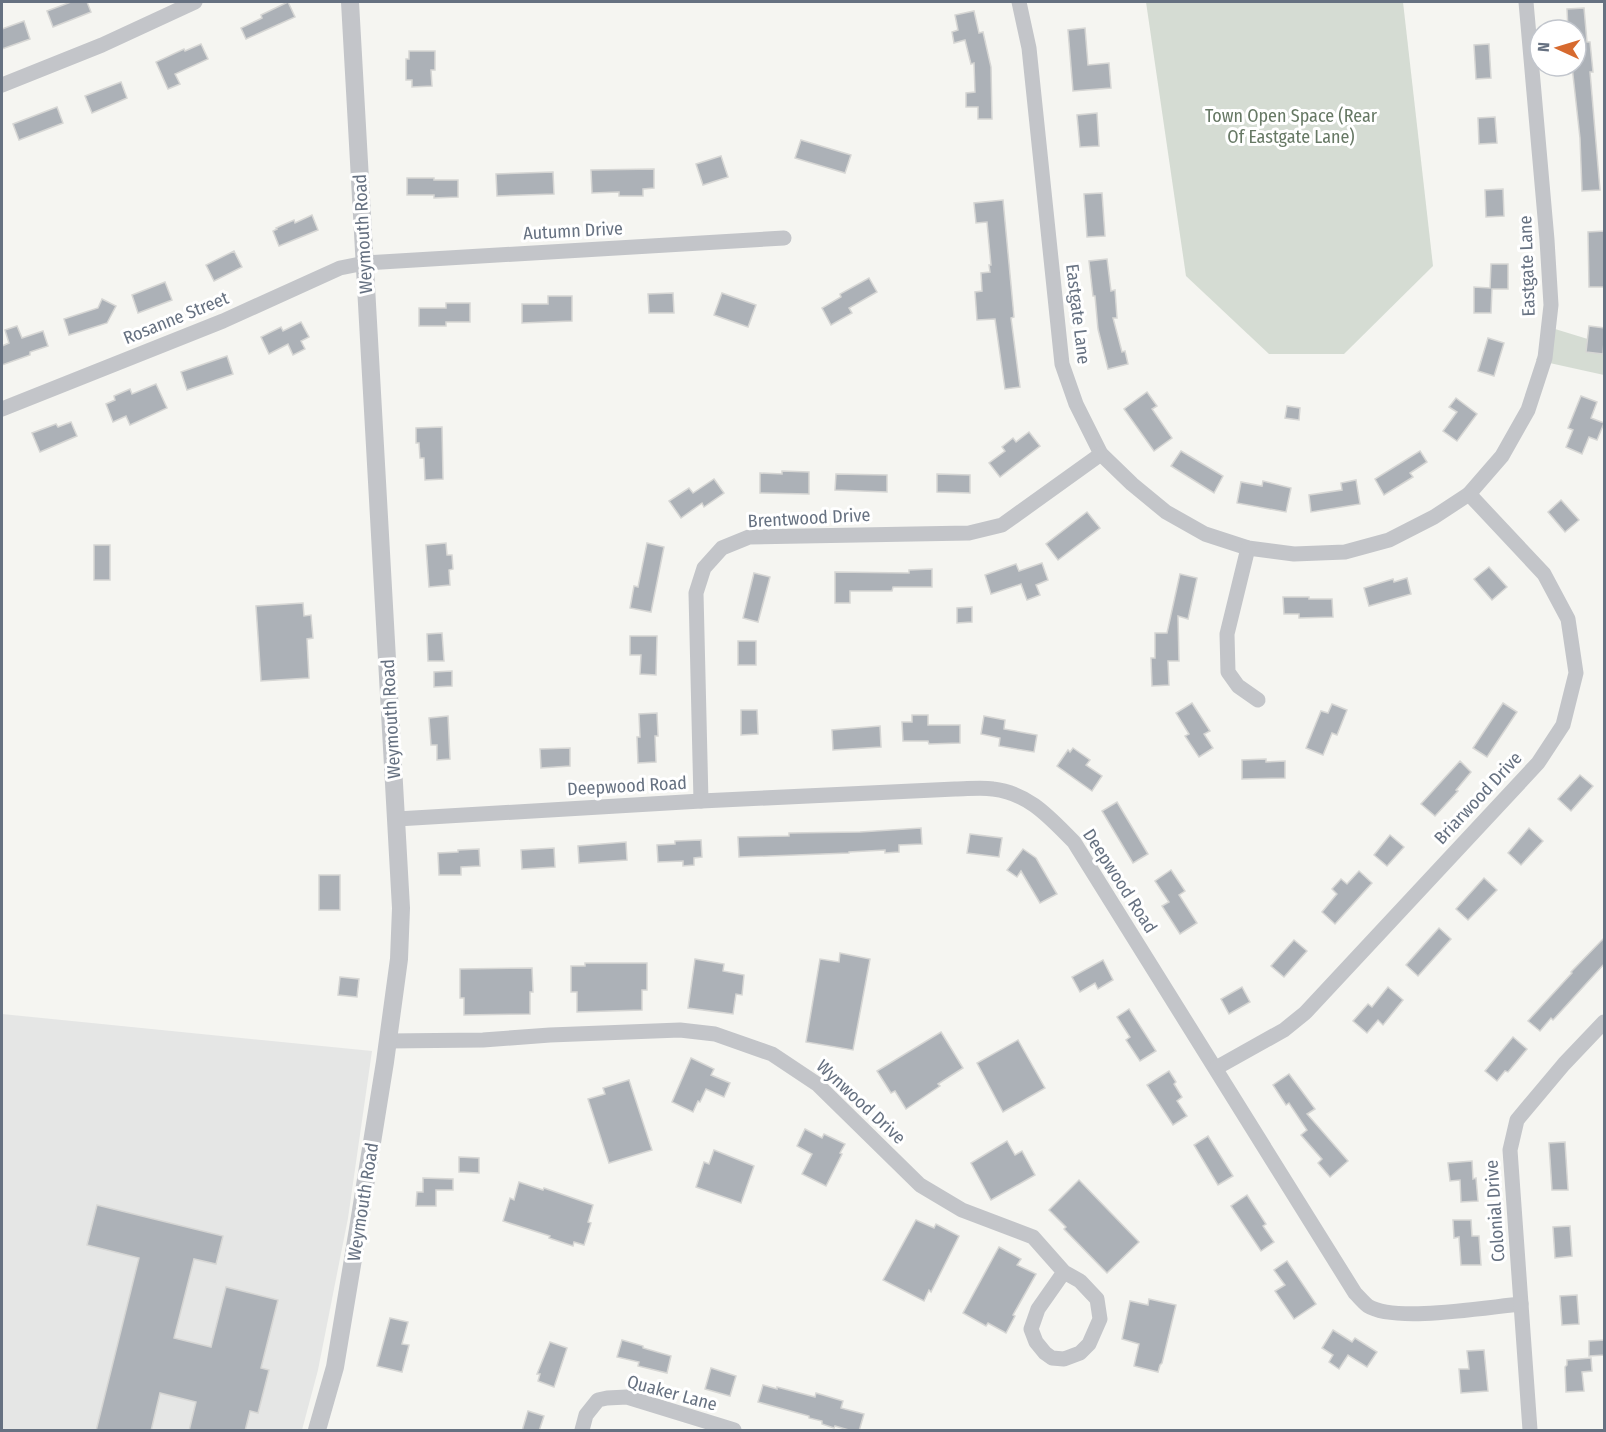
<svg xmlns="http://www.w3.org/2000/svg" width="1606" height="1432" font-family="'Fira Sans Condensed',sans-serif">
  <rect width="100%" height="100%" fill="#f5f5f1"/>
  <path fill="#e5e6e5" d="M2,1014L372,1051L348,1218L318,1370L302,1430H2Z"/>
  <g fill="#d5dcd3">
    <path d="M1146,2H1403L1433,266L1344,354H1269L1186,276Z"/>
    <path d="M1542,325L1604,344V375L1536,360L1541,348Z"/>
  </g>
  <g fill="#acb1b7" stroke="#d6d6d4" stroke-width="1.5">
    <path d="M71,2H87L91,12L53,27L47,11Z"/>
    <path d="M288,2L295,17L246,39L241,28L262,18L261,15Z"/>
    <path d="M1584,8L1587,42H1590L1593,72H1590L1600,190L1582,191L1580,138L1572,66H1576V30H1568L1567,9Z"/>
    <path d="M974,11L979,33L983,32L991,67L992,119H978V107H966V93L975,92L974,63L971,64L965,40L954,43L952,32L958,30L955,15Z"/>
    <path d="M24,21L30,39L2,49V29Z"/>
    <path d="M1085,28L1088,65L1109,63L1111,88L1073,91L1068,30Z"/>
    <path d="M201,44L208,59L175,74L180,84L168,89L156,62L184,49L185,51Z"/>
    <path d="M1489,44L1491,78L1476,79L1474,45Z"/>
    <path d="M409,51H435V70H431L432,86L412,87V80H406V59H409Z"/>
    <path d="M121,82L127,98L92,113L85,96Z"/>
    <path d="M57,107L63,123L19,140L13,124Z"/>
    <path d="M1097,113L1099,146L1080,147L1077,115Z"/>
    <path d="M1495,117L1497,143L1479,144L1478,118Z"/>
    <path d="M801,140L851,155L845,173L795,158Z"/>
    <path d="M721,156L728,177L703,185L696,164Z"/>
    <path d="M654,169V188L643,189V196H619V192L592,193L591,170Z"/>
    <path d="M553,172L554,194L497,196L496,174Z"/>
    <path d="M407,178H434V180H458V197L434,198V195H407Z"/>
    <path d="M1503,189L1504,216L1486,217L1485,190Z"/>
    <path d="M1102,193L1105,236L1087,237L1084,194Z"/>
    <path d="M1003,200L1014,317L1011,318L1020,387L1005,389L995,319L977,320L975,292L982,291L981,273L990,272L989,265H991L987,222L976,223L974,203Z"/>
    <path d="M312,215L318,230L279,246L273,231L277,229L276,228L294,220L295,223Z"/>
    <path d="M1605,231V287H1589L1588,232Z"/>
    <path d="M234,251L242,267L214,281L206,265Z"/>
    <path d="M1107,259L1111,291L1115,290L1117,318H1113L1122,352L1125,351L1128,364L1108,369L1098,329L1095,296H1093L1089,261Z"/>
    <path d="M1491,264H1508V289H1492L1491,313H1474V287L1490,288Z"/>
    <path d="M869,278L877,292L849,308L852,313L831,325L822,308L841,297L840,294Z"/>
    <path d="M165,282L172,300L138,313L132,295Z"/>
    <path d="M673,293L674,313H649L648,294Z"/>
    <path d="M722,293L756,305L748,327L714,315Z"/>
    <path d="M548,296H572V321L522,323V304H548Z"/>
    <path d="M102,299L116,306L107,323L69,335L64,319L98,308Z"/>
    <path d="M446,303H470V322H446V326H419V308H446Z"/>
    <path d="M301,322L309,337L301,341L305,349L293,355L288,344L269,354L261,337L281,327L283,331Z"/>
    <path d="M17,326L22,338L43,331L48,346L30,352V355L2,365V346L9,343L5,330Z"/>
    <path d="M1589,326L1605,328L1603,354L1586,352Z"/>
    <path d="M1488,338L1504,343L1494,376L1478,371Z"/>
    <path d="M227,356L233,374L187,390L181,372Z"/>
    <path d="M156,384L167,408L130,425L126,416L113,422L106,404L115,400L114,396L130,389L132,394Z"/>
    <path d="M1147,392L1157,406L1152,409L1172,438L1154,451L1124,409Z"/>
    <path d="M1581,396L1597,402L1591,418L1604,423L1597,440L1589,437L1582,454L1566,447L1573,430L1568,428Z"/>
    <path d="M1456,398L1477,414L1457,441L1443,431L1457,412L1449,407Z"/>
    <path d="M1287,406L1300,408L1299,420L1285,418Z"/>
    <path d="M71,422L77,436L40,452L32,433L56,424L58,427Z"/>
    <path d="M442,427L443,479L425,480L424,458H420L419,443H416V428Z"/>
    <path d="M1029,432L1040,446L1000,477L989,463L1005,451L1002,447L1013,438L1016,442Z"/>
    <path d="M1181,451L1223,476L1214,493L1171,466Z"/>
    <path d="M1420,451L1427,462L1410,473L1413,477L1384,495L1375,479Z"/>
    <path d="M782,471L809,472V494L760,493V473L782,474Z"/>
    <path d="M836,474L887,475V492L835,490Z"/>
    <path d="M937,474L970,475V493L937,492Z"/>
    <path d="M714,479L724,493L704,507L702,503L681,518L669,501L689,488L693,493Z"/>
    <path d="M1356,480L1360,504L1311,512L1309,495L1342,490L1341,483Z"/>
    <path d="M1263,481L1291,488L1286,512L1237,503L1241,482L1262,486Z"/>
    <path d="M1561,500L1579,520L1565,532L1548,512Z"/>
    <path d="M1087,512L1100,528L1058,560L1046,544Z"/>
    <path d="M446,543L447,555H452L453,569L449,570L450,585L429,587L426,545Z"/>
    <path d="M647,543L664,547L651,612L630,608L634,586L638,587Z"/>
    <rect x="94" y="545" width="16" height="35"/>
    <path d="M1042,563L1048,580L1036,585L1040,595L1027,600L1021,584L991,594L985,575L1016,564L1019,571Z"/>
    <path d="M1489,567L1507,587L1492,600L1474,579Z"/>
    <path d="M932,569V587H893L892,591H850V603H835V572L909,573V570Z"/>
    <path d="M754,573L770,577L758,622L743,618Z"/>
    <path d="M1180,574L1197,578L1188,619L1178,616L1179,661H1168L1169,685L1152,686L1151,658H1155V633H1167Z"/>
    <path d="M1407,578L1411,594L1369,606L1364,588L1393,579L1394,582Z"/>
    <path d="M1283,597H1309V599H1332L1333,617L1299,618V614H1284Z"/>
    <path d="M303,603L304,616L311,615L313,638L307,639L309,678L261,681L256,606Z"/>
    <path d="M972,607V622L957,623V608Z"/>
    <path d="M442,633L444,661H428L427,634Z"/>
    <path d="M630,636H657L656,675L640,674L641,655H630Z"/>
    <rect x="738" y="641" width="18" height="24"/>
    <path d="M452,671V686L434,687V672Z"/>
    <path d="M1192,703L1210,731L1204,734L1213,748L1199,757L1185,736L1189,734L1176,713Z"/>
    <path d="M1503,703L1517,712L1487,757L1473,748Z"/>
    <path d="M1332,704L1347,710L1337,735L1332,733L1323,755L1306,748L1321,711L1328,713Z"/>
    <path d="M741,710H757L758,734L741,735Z"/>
    <path d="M657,713L658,736H655L656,762L638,763L637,737H640L639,714Z"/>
    <path d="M912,715H928V725H960V743L929,744L928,741H903L902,722H912Z"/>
    <path d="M448,716L450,759L437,760V745H431L429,718Z"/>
    <path d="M984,716L1005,720L1004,729L1037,735L1034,752L999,746L1000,738L981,734Z"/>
    <path d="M880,726L881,747L833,750L832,730Z"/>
    <path d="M570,748V766L541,768L540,749Z"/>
    <path d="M1073,748L1090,760L1086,765L1102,776L1092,791L1057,766L1068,750L1070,752Z"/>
    <path d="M1266,759V762L1285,761V778L1242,779V760Z"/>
    <path d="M1460,761L1471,772L1456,790L1458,791L1435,816L1421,804Z"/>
    <path d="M1580,775L1593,786L1571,811L1558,799Z"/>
    <path d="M1117,802L1148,854L1133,863L1102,811Z"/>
    <path d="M921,828L922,844L899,845V852L885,853V850L849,852V853L739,857L738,837L789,836V833L860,832Z"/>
    <path d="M1529,828L1543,841L1521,865L1508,853Z"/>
    <path d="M970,834L1002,838L999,857L967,853Z"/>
    <path d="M1390,835L1404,847L1387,866L1374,855Z"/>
    <path d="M701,840L702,857L694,858V865L683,866V861L658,862L657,845L675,844V841Z"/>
    <path d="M626,842L627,860L579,863L578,846Z"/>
    <path d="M554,848L555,867L522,869L521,850Z"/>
    <path d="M479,849L480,866L461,867V875H439L438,853L458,852V850Z"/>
    <path d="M1023,849L1036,858L1057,894L1040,903L1021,871L1017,877L1007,870Z"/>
    <path d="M1171,870L1185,891L1179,895L1197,923L1180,934L1162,906L1169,902L1155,881Z"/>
    <path d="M1359,871L1372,883L1335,924L1322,912L1337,894L1332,889L1341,879L1347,884Z"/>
    <rect x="319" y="875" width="21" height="35"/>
    <path d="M1484,878L1497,890L1468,920L1456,909Z"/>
    <path d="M1439,928L1451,939L1418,976L1406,965Z"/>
    <path d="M1605,937V963L1553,1020L1551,1018L1540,1031L1528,1021L1572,973L1571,972Z"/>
    <path d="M1294,940L1307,951L1284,977L1271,966Z"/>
    <path d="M840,953L870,959L853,1050L806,1042L820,959L839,962Z"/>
    <path d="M695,959L724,964L723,971L744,975L742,995L736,994L733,1014L688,1008Z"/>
    <path d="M1103,960L1113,980L1098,989L1095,983L1080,992L1072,977Z"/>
    <path d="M585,963H647V990H642V1010L577,1012V992H571V966H585Z"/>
    <path d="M532,968L533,992H530V1014L464,1015V998H460V969Z"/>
    <path d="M340,977L359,979L357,997L338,995Z"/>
    <path d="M1242,987L1250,1002L1229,1014L1221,999Z"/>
    <path d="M1388,987L1403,1000L1383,1025L1378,1020L1367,1033L1353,1021L1368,1004L1372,1007Z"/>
    <path d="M1129,1009L1156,1051L1140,1061L1126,1040L1130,1037L1117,1017Z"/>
    <path d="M941,1032L963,1068L938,1084L940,1086L906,1109L895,1091L891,1093L877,1071Z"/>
    <path d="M1513,1037L1527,1049L1508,1072L1505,1071L1497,1081L1485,1071Z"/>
    <path d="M1018,1040L1045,1088L1003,1112L977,1063Z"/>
    <path d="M691,1058L714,1069L711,1075L730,1083L724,1097L706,1089L700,1102L698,1101L693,1112L672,1102Z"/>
    <path d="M1169,1071L1176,1082L1174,1084L1182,1097L1177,1101L1187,1116L1173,1125L1147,1085Z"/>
    <path d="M1289,1074L1315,1109L1307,1114L1348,1161L1330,1177L1318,1163L1322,1159L1301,1135L1307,1130L1289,1103L1286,1105L1273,1085Z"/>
    <path d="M629,1080L652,1150L609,1163L588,1099L605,1094L603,1088Z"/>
    <path d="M805,1129L822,1138L824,1134L845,1144L840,1153L842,1154L826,1186L802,1174L812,1154L797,1146Z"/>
    <path d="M1208,1136L1233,1176L1218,1185L1194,1145Z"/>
    <path d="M1007,1141L1015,1155L1022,1151L1035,1175L991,1200L971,1163Z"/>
    <path d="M1565,1142L1568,1190H1552L1549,1143Z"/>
    <path d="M714,1150L754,1166L741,1203L696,1187L704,1162L709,1164Z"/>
    <path d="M459,1157L479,1158V1173L459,1172Z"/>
    <path d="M1472,1161L1473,1179L1476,1178L1478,1201L1461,1202L1460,1180L1450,1181L1448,1163Z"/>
    <path d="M423,1178L453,1179V1190H436V1206H416L417,1192H423Z"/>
    <path d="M1079,1180L1139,1242L1107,1273L1064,1229L1066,1227L1049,1210Z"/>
    <path d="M519,1182L543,1190L544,1188L593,1205L588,1222L591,1223L584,1245L574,1242L573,1246L549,1238L550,1236L503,1221L510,1198L514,1200Z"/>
    <path d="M1247,1195L1266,1224L1263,1226L1274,1242L1261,1251L1231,1206Z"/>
    <path d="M97,1205L223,1236L216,1264L194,1259L174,1338L211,1347L226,1287L278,1300L261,1368L269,1370L258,1413L250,1411L245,1431H189L196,1402L160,1393L151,1431H96L139,1258L87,1245Z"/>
    <path d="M916,1220L934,1228L936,1224L959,1236L931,1292L929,1290L924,1301L883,1280Z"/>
    <path d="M1453,1220H1471L1472,1236H1479L1481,1265H1461L1459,1237L1454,1238Z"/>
    <path d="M1570,1226L1572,1256L1555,1258L1553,1227Z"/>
    <path d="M999,1247L1021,1259L1017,1265L1036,1274L1013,1315L1015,1316L1006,1333L988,1323L986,1326L963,1313Z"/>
    <path d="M1287,1261L1316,1304L1294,1319L1275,1291L1285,1285L1274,1270Z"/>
    <path d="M1577,1295L1579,1324L1562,1325L1560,1296Z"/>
    <path d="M1149,1299L1176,1305L1162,1363L1160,1365L1158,1372L1134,1366L1139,1344L1122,1339L1130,1301L1148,1305Z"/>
    <path d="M390,1318L408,1322L402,1344L409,1345L402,1372L377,1366Z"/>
    <path d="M1333,1330L1352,1342L1355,1338L1377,1352L1367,1367L1348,1355L1339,1369L1329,1362L1333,1355L1322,1348Z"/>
    <path d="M622,1340L643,1346V1348L671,1356L667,1373L638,1366L639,1362L617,1357Z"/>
    <path d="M1605,1340V1355L1589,1356V1341Z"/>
    <path d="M550,1342L567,1348L554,1387L538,1381L540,1374H537Z"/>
    <path d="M1484,1350L1488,1391L1461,1393L1459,1369H1469L1467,1351Z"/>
    <path d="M1591,1358L1592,1371L1582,1372L1584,1391L1566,1392L1565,1367L1567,1365V1360Z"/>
    <path d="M711,1368L736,1376L730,1396L705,1389Z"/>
    <path d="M763,1385L777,1389V1387L815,1397L816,1393L843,1401L841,1408L864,1414L859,1431H852L835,1426L834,1428L822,1424V1421L809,1418V1416L758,1402Z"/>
    <path d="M528,1411L544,1416L539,1431H522Z"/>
  </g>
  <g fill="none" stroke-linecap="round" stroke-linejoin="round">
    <g stroke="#c3c5c9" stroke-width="15">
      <path d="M1019,2L1029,48L1062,364L1076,404L1101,454L1132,484L1166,512L1205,534L1248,548L1294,554L1345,552L1389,540L1434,517L1469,494L1502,456L1528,410L1545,358L1551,305L1547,240L1526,2"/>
      <path d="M2,85L102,45L195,2"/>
      <path d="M2,409L223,321L340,268L365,263L784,238"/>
      <path d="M1248,548L1227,634L1228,672L1238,686L1258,700"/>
      <path d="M701,801L696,593L704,568L722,548L749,537L969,533L1002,525L1101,454"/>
      <path d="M397,819L701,801L955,789C967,789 981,787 993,789C1029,793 1050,818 1074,842L1355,1293C1359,1297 1363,1302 1368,1306C1395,1323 1487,1307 1521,1304"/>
      <path d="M388,1041L483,1040L550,1035L680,1030L715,1034L772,1054L817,1084L920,1185L962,1210L1033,1237L1064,1272L1038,1309L1031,1329L1036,1342L1045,1353L1052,1358L1064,1359L1080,1353L1089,1344L1100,1319L1097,1299L1080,1281L1064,1272"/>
      <path d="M1216,1068L1284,1030L1305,1013L1538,763L1563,725L1576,673L1568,619L1544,574L1469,494"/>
      <path d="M582,1430L586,1415L598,1400L607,1398L627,1397L734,1430"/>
      <path d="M1530,1430L1510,1150L1517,1120L1564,1064L1604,1022"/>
    </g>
    <path stroke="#c3c5c9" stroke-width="18" d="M317,1430L335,1367L358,1229L385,1062L399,959L401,908L350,2"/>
  </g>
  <g text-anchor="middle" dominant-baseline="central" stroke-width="6" stroke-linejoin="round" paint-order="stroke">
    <g font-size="18" fill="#667864" stroke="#fff">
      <text x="1291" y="116">Town Open Space (Rear<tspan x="1291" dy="21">Of Eastgate Lane)</tspan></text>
    </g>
    <g font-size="18" fill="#667181" stroke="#fff">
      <text transform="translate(573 231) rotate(-3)">Autumn Drive</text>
      <text transform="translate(363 234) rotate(-93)">Weymouth Road</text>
      <text transform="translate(1527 266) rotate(-92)">Eastgate Lane</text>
      <text transform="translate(1078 314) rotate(83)">Eastgate Lane</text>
      <text transform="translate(176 318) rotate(-22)">Rosanne Street</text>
      <text transform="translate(809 518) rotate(-3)">Brentwood Drive</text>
      <text transform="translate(391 719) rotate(-93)">Weymouth Road</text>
      <text transform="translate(627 786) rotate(-3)">Deepwood Road</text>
      <text transform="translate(1478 798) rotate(-47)">Briarwood Drive</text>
      <text transform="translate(1120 881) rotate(57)">Deepwood Road</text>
      <text transform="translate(861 1102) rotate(43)">Wynwood Drive</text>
      <text transform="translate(363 1202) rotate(-81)">Weymouth Road</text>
      <text transform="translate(1495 1211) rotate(-94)">Colonial Drive</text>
      <text transform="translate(672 1393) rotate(15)">Quaker Lane</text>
    </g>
  </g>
  <rect width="1606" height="1432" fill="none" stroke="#667181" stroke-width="6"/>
  <g transform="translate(1558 48) rotate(274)"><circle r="28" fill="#ffffff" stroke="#c2c6cd" stroke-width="1.5"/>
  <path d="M0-4.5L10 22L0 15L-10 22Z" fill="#d76a2f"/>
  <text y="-9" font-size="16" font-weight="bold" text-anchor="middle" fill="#667181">N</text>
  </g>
</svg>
